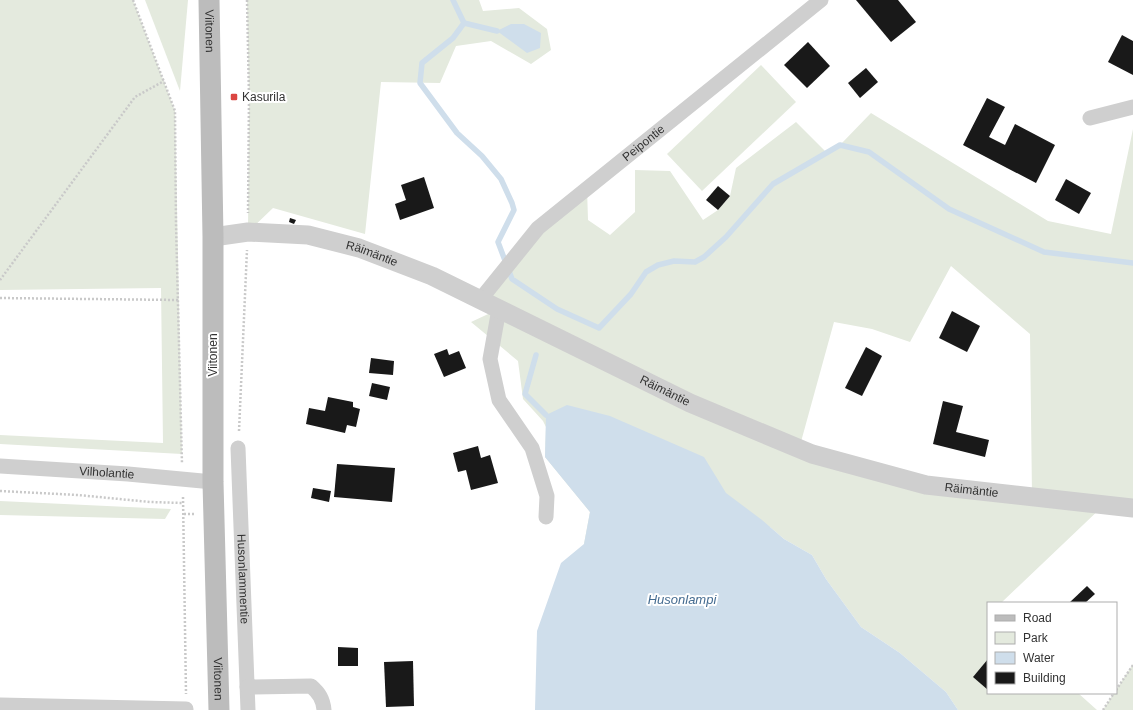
<svg xmlns="http://www.w3.org/2000/svg" width="1133" height="710" font-family="Helvetica,sans-serif">
  <rect width="100%" height="100%" fill="#fff"/>
  <g fill="#e4eade" fill-rule="evenodd">
    <path d="M0,0H133L175,111L182,454L0,444V435L163,443L161,288L0,290Z"/>
    <path d="M145,0H188L180,91Z"/>
    <path d="M247,0H479L483,11L519,8L547,29L551,50L531,64L491,41L456,46L440,83L381,82L365,234L273,208L248,232L249,97Z"/>
    <path d="M761,65L796,102L702,191L667,154Z"/>
    <path d="M871,113L1048,221L1111,234L1133,129V508L1104,505L1001,603H988V693H1078L1097,710H958L946,692L900,653L861,627L826,579L812,555L784,539L770,527L584,544L590,512L545,457L546,427L543,421L523,399L518,361L471,322L499,309L480,300L538,228L587,188L588,220L610,235L635,212V170L670,171L703,220L718,210L730,196L736,168L796,122L827,153L840,145ZM951,266L1030,334L1032,496L812,454L799,449L834,322L872,329L910,342Z"/>
    <path d="M0,501L171,509L165,519L0,515Z"/>
    <path d="M1133,664V710H1103L1114,693H1116V690Z"/>
  </g>
  <g fill="#cfdeeb">
    <path d="M511,24H524L541,33L540,48L527,53L497,31Z"/>
    <path d="M567,405L610,416L704,457L726,493L762,520L784,539L812,555L826,579L861,627L900,653L946,692L958,710H535L537,631L561,563L584,544L590,512L545,457L546,415Z"/>
  </g>
  <g fill="none" stroke-linecap="round" stroke-linejoin="round">
    <g stroke="#cfdeeb" stroke-width="5.5">
      <path d="M453,0L464,23L453,38L422,63L420,83L457,133L482,156L501,179L512,203L514,210L498,242L512,279L557,309L599,328L631,294L646,272L658,265L674,261L695,262L704,257L726,237L773,184L840,145L869,152L949,209L1044,252L1133,263"/>
      <path d="M464,23L497,31"/>
      <path d="M536,355L525,394L546,415"/>
    </g>
  </g>
  <g fill="#191919">
    <path d="M856,0H898L916,22L891,42Z"/>
    <path d="M1122,35L1133,41V75L1108,62Z"/>
    <path d="M808,42L830,66L807,88L784,65Z"/>
    <path d="M866,68L878,82L860,98L848,83Z"/>
    <path d="M987,98L1005,107L989,137L1005,145L1015,124L1055,145L1036,183L963,145Z"/>
    <path d="M424,177L434,208L400,220L395,204L406,200L401,185Z"/>
    <path d="M1066,179L1091,193L1079,214L1055,200Z"/>
    <path d="M718,186L730,196L718,210L706,200Z"/>
    <path d="M290,218L296,220L294,224L289,222Z"/>
    <path d="M952,311L980,326L967,352L939,338Z"/>
    <path d="M866,347L882,356L862,396L845,388Z"/>
    <path d="M447,349L449,355L459,351L466,368L444,377L434,354Z"/>
    <path d="M371,358L394,361L393,375L369,373Z"/>
    <path d="M372,383L390,387L387,400L369,396Z"/>
    <path d="M328,397L353,402V407L360,409L356,427L347,425L345,433L306,424L309,408L325,411Z"/>
    <path d="M943,401L963,406L956,432L989,440L985,457L933,444Z"/>
    <path d="M478,446L481,458L490,455L498,483L471,490L466,470L458,472L453,453Z"/>
    <path d="M337,464L395,468L392,502L334,497Z"/>
    <path d="M313,488L331,491L329,502L311,498Z"/>
    <path d="M1087,586L1095,594L1085,603H1069Z"/>
    <path d="M338,647L358,648V666H338Z"/>
    <path d="M988,659V690L973,677Z"/>
    <path d="M413,661L414,706L386,707L384,662Z"/>
  </g>
  <g fill="none" stroke-linecap="round" stroke-linejoin="round">
    <g stroke="#c9c9c9" stroke-width="2.5" stroke-dasharray="2 2" stroke-linecap="butt">
      <path d="M133,0L175,111L176,224L182,464"/>
      <path d="M247,0L249,97L248,213"/>
      <path d="M0,280L135,97L164,81"/>
      <path d="M0,298L178,300"/>
      <path d="M239,431L247,250"/>
      <path d="M0,491L78,495L150,502L183,503"/>
      <path d="M183,497L186,694"/>
      <path d="M184,514H195"/>
      <path d="M1116,690L1133,665"/>
      <path d="M1103,710L1114,693"/>
    </g>
    <g stroke="#cfcfcf" stroke-width="15">
      <path d="M1090,118L1133,107"/>
      <path id="s1" d="M480,300L538,228L821,0"/>
      <path d="M499,309L490,359L499,400L532,448L547,496L546,517"/>
      <path id="s2" d="M238,448L248,710"/>
      <path id="s3" d="M0,466L128,474L213,482"/>
      <path d="M247,687L311,686C319,693 323,699 324,710"/>
      <path d="M0,705L186,709"/>
    </g>
    <path stroke="#cfcfcf" stroke-width="19" id="s4" d="M213,237L248,232L308,235L359,248L432,276L690,403L812,454L926,485L1133,508"/>
    <path stroke="#bcbcbc" stroke-width="21" id="s5" d="M209,0L213,237V482L219,710"/>
  </g>
  <rect fill="#db4642" stroke="#fff" stroke-width="1.5" x="230" y="93" width="8" height="8" rx="2"/>
  <g text-anchor="middle" dominant-baseline="central" stroke-width="4" stroke-linejoin="round" paint-order="stroke">
    <g font-size="12" fill="#323232" stroke="#fff">
      <text stroke="none"><textPath href="#s5" startOffset="31">Viitonen</textPath></text>
      <text stroke="none"><textPath href="#s1" startOffset="228">Peipontie</textPath></text>
      <text stroke="none"><textPath href="#s4" startOffset="162">Räimäntie</textPath></text>
      <text transform="translate(213 355) rotate(-90)">Viitonen</text>
      <text stroke="none"><textPath href="#s4" startOffset="486">Räimäntie</textPath></text>
      <text stroke="none"><textPath href="#s3" startOffset="107">Vilholantie</textPath></text>
      <text stroke="none"><textPath href="#s4" startOffset="810">Räimäntie</textPath></text>
      <text stroke="none"><textPath href="#s2" startOffset="131">Husonlammentie</textPath></text>
      <text stroke="none"><textPath href="#s5" startOffset="679">Viitonen</textPath></text>
    </g>
    <g font-size="12" fill="#323232" stroke="#fff" text-anchor="start">
      <text x="242" y="97">Kasurila</text>
    </g>
    <g font-size="13" font-style="italic" fill="#446b90" stroke="#fff">
      <text x="682" y="599">Husonlampi</text>
    </g>
  </g>
  <rect x="987" y="602" width="130" height="92" fill="#ffffff" stroke="#adadad"/>
  <rect x="995" y="615" width="20" height="6" fill="#bcbcbc" stroke="#adadad"/>
  <text x="1023" y="622" font-size="12" fill="#323232">Road</text>
  <rect x="995" y="632" width="20" height="12" fill="#e4eade" stroke="#adadad"/>
  <text x="1023" y="642" font-size="12" fill="#323232">Park</text>
  <rect x="995" y="652" width="20" height="12" fill="#cfdeeb" stroke="#adadad"/>
  <text x="1023" y="662" font-size="12" fill="#323232">Water</text>
  <rect x="995" y="672" width="20" height="12" fill="#191919" stroke="#adadad"/>
  <text x="1023" y="682" font-size="12" fill="#323232">Building</text>
</svg>
